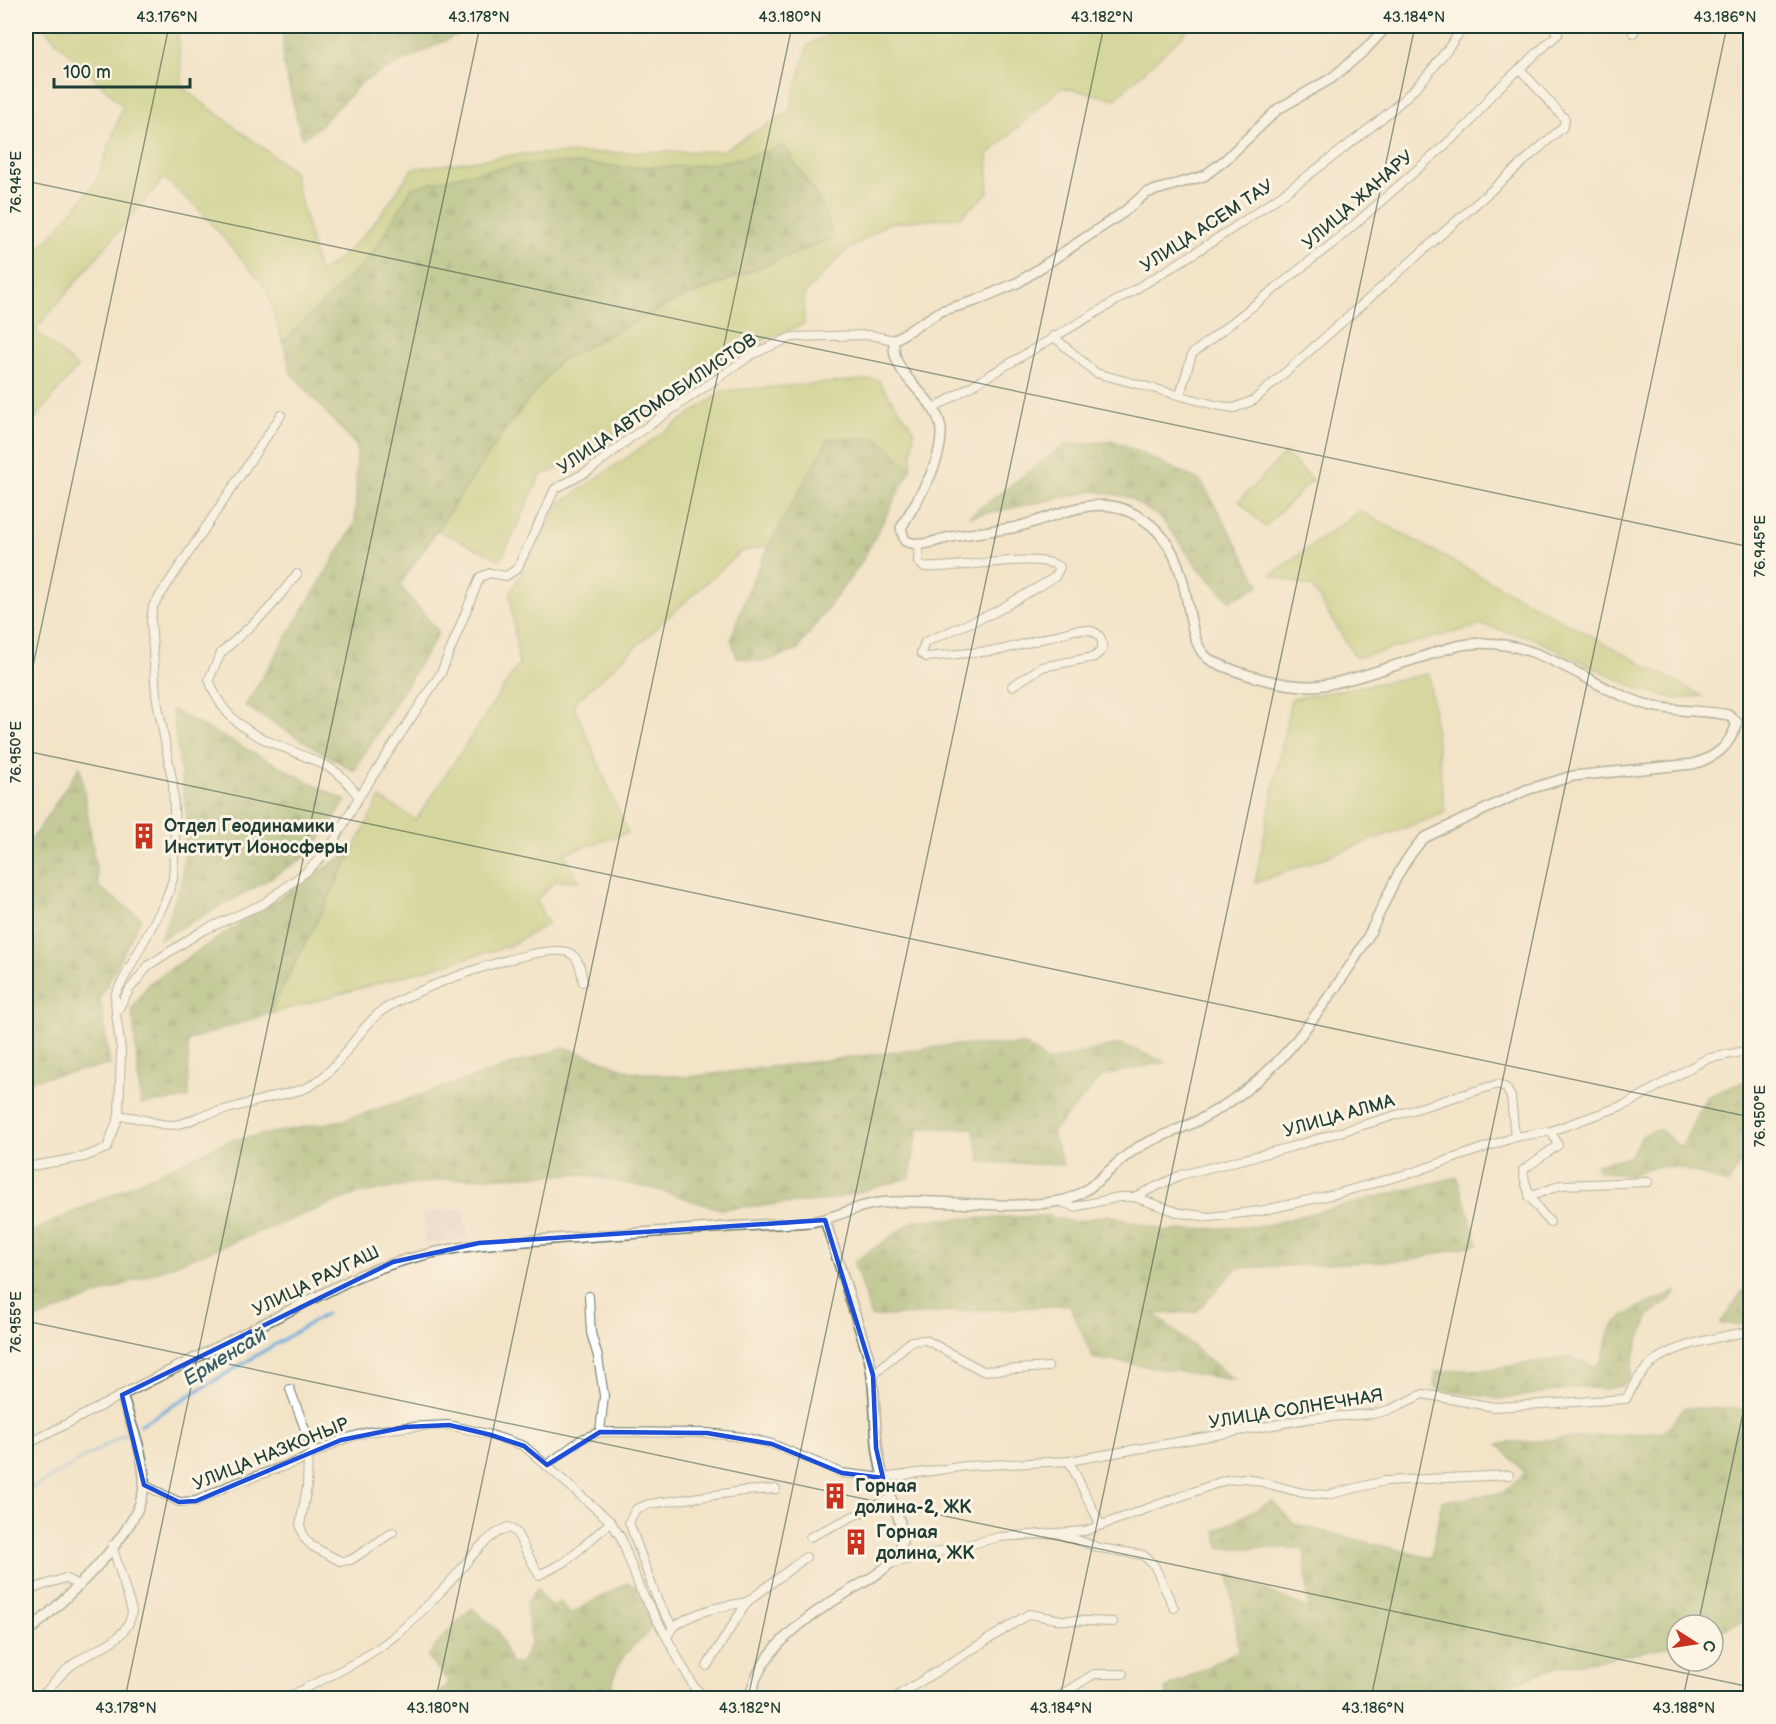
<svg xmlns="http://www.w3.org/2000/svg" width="1776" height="1724" font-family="'Balsamiq Sans',sans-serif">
  <defs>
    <pattern id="industrial-furrows" width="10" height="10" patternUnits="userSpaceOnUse" patternTransform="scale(1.5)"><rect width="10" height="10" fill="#d2bdc7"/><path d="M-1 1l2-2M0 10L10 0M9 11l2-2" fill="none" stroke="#aa9ba2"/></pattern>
    <pattern id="forest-firs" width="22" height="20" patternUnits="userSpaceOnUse" patternTransform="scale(1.5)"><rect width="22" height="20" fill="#8eac5f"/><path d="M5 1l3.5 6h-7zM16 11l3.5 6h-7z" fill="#738d4f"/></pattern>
  </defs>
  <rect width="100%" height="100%" fill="#fcf5e5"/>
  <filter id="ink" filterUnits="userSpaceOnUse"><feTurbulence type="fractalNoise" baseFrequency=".0167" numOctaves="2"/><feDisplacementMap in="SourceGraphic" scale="12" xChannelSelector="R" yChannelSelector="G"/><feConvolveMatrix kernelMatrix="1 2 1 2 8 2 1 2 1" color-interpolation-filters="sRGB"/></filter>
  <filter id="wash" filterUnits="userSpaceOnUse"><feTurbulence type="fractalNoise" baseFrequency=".008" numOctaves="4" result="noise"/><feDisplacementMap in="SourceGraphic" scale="24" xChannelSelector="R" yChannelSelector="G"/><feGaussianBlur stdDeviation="1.35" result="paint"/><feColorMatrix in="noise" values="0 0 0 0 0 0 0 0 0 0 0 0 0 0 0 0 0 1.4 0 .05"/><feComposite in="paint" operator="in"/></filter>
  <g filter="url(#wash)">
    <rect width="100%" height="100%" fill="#f3e4c8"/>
    <path fill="url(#industrial-furrows)" d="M464,1208L467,1239L425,1244L423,1212Z"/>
    <g fill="#b3c76b" stroke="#698250" stroke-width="1.5">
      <path d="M44,26H177L183,88L293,171L319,273C360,247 386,209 412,169L523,154L722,151L789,112L808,45L845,26H1192L1115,99L1061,87L988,155V193L960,217L889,223L841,255L804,295V324L725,356L589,457L541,475L501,560L437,530L505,430L559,361L671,303L746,272L784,147L757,155L695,167H636L412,188L372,255L283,342L266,288L201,211L164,178L35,330L77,367L26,430V267L96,182L123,106L48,33Z"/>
      <path d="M877,379L914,430L911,469L878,438L829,439L770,545L740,552L573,704L628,833L565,853L579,881H556L536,900L548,924L509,946L269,1014L380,798L416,820L519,664L510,594L559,504L724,391Z"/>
      <path d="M1285,453L1312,480L1265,527L1239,501Z"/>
      <path d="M1360,511L1702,696L1676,699L1636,688L1535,639L1482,625L1356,658L1312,587L1271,575Z"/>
      <path d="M1429,674L1445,813L1255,883L1291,699Z"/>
    </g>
    <g fill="url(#forest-firs)" stroke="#56744a" stroke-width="1.5">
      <path d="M283,26H452L463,32L363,81L319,127L302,139L283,62Z"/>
      <path d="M784,146L820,201L834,238L671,303L559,361L505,430L400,585L439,632L354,771L245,706L355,524L357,447L291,373L283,342L372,255L412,188C457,175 509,163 556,163C582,162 609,167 635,167C686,169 735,162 784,146Z"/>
      <path d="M878,438L911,469L861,563L796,651L763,662L737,657L731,639L750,585L779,526L829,439Z"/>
      <path d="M1114,441L1201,481L1260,585L1230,601L1198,567L1162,519L1128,497L1094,491L968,517L1065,445Z"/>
      <path d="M172,710L346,801L310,854L254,888L160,939L182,881L187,817Z"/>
      <path d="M80,766L99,887L141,918L100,999L110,1065L26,1081V848Z"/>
      <path d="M354,849L269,1014L188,1040L189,1098L141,1104L132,1009L149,983Z"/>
      <path d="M1120,1044L1165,1062L1102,1076L1052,1133L1063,1165L981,1162L973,1128H918L910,1178L829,1200L720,1209L655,1189L579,1174L447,1179L356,1194L26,1323V1234L228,1141L344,1120L565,1047L632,1072L687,1077L953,1045H1026L1047,1061Z"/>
      <path d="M1750,1079V1145L1728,1184C1695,1173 1662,1155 1630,1176L1598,1171L1596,1164L1629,1157L1643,1135L1660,1129L1681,1148L1706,1097Z"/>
      <path d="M1457,1177L1478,1244L1411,1260L1237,1268L1196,1312L1154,1314L1234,1380L1093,1358L1070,1305L871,1317L854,1262L915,1220L1048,1216L1073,1222L1109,1215L1167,1231L1262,1226Z"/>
      <path d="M1750,1281V1324H1720Z"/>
      <path d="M1677,1291L1672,1298L1649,1316L1637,1345L1629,1379L1621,1386L1604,1389L1581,1387L1502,1399L1440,1390L1434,1385L1436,1371L1491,1369L1570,1357L1595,1367C1607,1359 1603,1345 1609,1333C1622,1308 1655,1303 1677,1291Z"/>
      <path d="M1684,1408L1750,1409V1619L1713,1634V1625H1677V1645L1554,1668L1477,1698H1168L1165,1689L1239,1650L1229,1574L1309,1609L1304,1548H1220L1216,1531L1272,1501L1294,1524L1431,1558L1442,1501L1502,1493L1525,1473L1498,1444L1665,1431Z"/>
      <path d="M627,1583L636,1587L652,1625C647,1637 638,1641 629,1650C616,1663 612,1681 611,1698H435L449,1682L428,1657L447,1632L472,1608L498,1631L511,1665L522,1662L531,1642L526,1604L538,1587L542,1597L551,1607L560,1602L570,1614Z"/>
    </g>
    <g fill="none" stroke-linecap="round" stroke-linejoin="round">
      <g stroke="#6caade" stroke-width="3">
        <path d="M140,1425L326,1314"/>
        <path d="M26,1492L125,1434"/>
      </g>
    </g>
  </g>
  <g filter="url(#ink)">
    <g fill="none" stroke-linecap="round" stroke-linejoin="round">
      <g stroke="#697768" stroke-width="10">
        <g id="minor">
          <path d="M1633,33L1638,26"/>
          <path d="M1053,336L1096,373L1215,405L1234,408L1254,400L1563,127L1565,119L1520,69"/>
          <path d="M1180,395L1192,354L1338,239L1469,124L1492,94L1558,34L1552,26"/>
          <path d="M933,409C1064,329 1201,258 1322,165C1357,138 1393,112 1423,80C1438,63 1451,43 1465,26"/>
          <path d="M919,546L918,562L924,567C953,570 1038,551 1060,567L1055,577L995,612L925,642L921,653L926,657L1001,650L1075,630C1091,629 1104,631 1102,650L1094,657L1042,667L1012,686"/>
          <path d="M297,574L268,610L221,653L209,679C228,739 281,742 330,768C343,775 351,787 359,797"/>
          <path d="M116,1013L115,995L165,902L173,879L175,838L173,784L156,695L151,620L153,606L281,415"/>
          <path d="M119,1116C153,1116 163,1136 200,1116C225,1110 250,1103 275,1096C285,1094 296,1092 306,1088C338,1073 353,1035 379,1013C404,992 536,943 567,952C580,956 581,971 583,982"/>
          <path d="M26,1167L84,1157L107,1148L119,1116L121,1050L116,1013L129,990L149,965L202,931L263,904L306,872L329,850L359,797L441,673L480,577L490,573L506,576L517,569L555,489L590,470L629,439L753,354L792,337L870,335L894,340"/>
          <path d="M1134,1197L1181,1175L1291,1147L1498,1084L1506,1088L1511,1097L1515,1137"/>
          <path d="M1529,1197L1561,1185L1648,1182"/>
          <path d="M1060,1201L1074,1207L1119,1197H1134L1180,1213L1210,1217L1260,1211L1339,1193L1417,1171L1515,1137L1551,1131L1627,1104L1706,1059L1750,1050"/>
          <path d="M1550,1222C1534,1205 1526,1193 1523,1170L1558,1145L1551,1131"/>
          <path d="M589,1296L591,1333L598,1357L604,1396L600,1432"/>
          <path d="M873,1375L911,1341L926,1340L983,1371L1048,1367"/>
          <path d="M290,1389L314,1453"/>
          <path d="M26,1445L122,1395"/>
          <path d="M308,1456L307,1487L300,1525L304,1538L312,1546L340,1561L351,1560L393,1532"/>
          <path d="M547,1465L582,1439L600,1432L707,1433L743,1437L772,1444L842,1473L883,1478L966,1466L1069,1461"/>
          <path d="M144,1485L179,1502L196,1501L228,1486L299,1461L341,1440L368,1432L406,1427L449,1425L491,1435L524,1446L611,1522L621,1538L640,1589L694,1687L706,1698"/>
          <path d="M1100,1524L1069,1461L1313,1418L1373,1414L1389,1410L1423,1394L1494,1407L1626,1399C1633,1385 1644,1368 1657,1359C1675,1346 1728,1334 1750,1332"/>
          <path d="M1060,1534L1100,1548L1143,1555L1154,1565L1174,1608"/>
          <path d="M810,1537L891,1498"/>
          <path d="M889,1564L1000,1537L1085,1531L1226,1480L1246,1478L1303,1493L1327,1495L1385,1481L1509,1475"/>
          <path d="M26,1591L65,1578L80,1586"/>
          <path d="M747,1602L806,1557"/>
          <path d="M673,1627C697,1610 719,1607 747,1602L707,1666"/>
          <path d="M667,1637L673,1627L658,1602L629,1522L636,1509L649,1504L743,1491L776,1489"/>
          <path d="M40,1698C50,1688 60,1674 72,1665C93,1648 129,1642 132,1611L112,1545"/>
          <path d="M286,1698C323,1679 365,1661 397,1634C414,1619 431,1603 446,1586C466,1566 480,1539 508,1527L516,1532L539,1575L565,1562L611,1522"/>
          <path d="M421,1698L429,1694"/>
          <path d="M894,1698L1029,1614L1062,1620L1113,1622"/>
          <path d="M1056,1698L1094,1674H1123"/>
          <path d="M1735,1698L1750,1694"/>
        </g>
      </g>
      <g stroke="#697768" stroke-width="12">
        <g id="tertiary">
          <path d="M26,1634C61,1603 141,1534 144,1485C145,1455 130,1423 122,1395L356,1277C438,1243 496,1243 582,1237C658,1232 734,1226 810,1222C834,1219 854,1206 879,1203C939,1197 1000,1212 1060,1201C1092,1195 1111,1164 1137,1148C1156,1137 1176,1131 1195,1122C1237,1101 1270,1074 1299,1037C1322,1007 1347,973 1366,940C1385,906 1396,867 1424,838L1526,790L1573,776L1693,764C1716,757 1730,747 1737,722L1728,715C1702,710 1674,712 1648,705C1586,687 1541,637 1470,644C1453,645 1435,653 1419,658C1388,667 1355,680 1323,685C1291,690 1241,675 1212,661C1174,642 1207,540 1123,509C1086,496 1048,521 1012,528C992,531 971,533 951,537C932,541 925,548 905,541L901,528C917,499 939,470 941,436C944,397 890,382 894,340L941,311L975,301L1019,282L1124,212L1146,193L1204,176L1225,160L1278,109L1332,78L1365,50L1387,26"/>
          <path d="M750,1698C758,1651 807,1616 846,1593C865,1581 893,1569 901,1546C907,1527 888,1495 883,1476C872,1437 878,1397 869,1358L825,1220"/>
        </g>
      </g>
      <use href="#minor" stroke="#fff" stroke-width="8"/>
      <use href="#tertiary" stroke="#fff" stroke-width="9"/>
    </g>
  </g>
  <path d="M0 0H1776V1724H0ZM825,1220L873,1375L876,1448L883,1478L842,1473L772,1444L707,1433L600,1432L547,1465L524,1446L491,1435L449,1425L406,1427L341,1440L196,1501L179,1502L144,1485L122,1395L393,1262L479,1243Z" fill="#f3e4c8" fill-opacity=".55" fill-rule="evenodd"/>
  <path fill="none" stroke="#1d4ed8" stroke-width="4.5" stroke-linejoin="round" d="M825,1220L873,1375L876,1448L883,1478L842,1473L772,1444L707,1433L600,1432L547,1465L524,1446L491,1435L449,1425L406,1427L341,1440L196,1501L179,1502L144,1485L122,1395L393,1262L479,1243Z"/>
  <path fill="none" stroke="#1f3d34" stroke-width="1.5" stroke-opacity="0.45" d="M26,181L1750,547M26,699L169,26M26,751L1750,1117M26,1321L1750,1687M1698,1625L1750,1380M125,1698L480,26M436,1698L792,26M748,1698L1104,26M1060,1698L1415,26M1371,1698L1727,26M1683,1698L1691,1661"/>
  <defs>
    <g id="building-bare" transform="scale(2.07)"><path d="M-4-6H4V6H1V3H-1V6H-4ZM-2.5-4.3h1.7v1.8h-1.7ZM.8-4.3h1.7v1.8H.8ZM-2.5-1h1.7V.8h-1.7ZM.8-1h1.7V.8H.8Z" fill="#c8321e" stroke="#fcf5e5" stroke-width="2.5" paint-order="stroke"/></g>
  </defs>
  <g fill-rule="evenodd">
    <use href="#building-bare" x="144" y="836"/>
    <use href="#building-bare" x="835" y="1496"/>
    <use href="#building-bare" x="856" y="1542"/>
  </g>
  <g text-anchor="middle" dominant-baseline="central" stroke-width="6" stroke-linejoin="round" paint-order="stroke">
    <g font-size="18" fill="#1f3d34" stroke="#fcf5e5">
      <text transform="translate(1358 200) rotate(-41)">УЛИЦА ЖАНАРУ</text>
      <text transform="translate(1207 226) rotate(-33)">УЛИЦА АСЕМ ТАУ</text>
      <text transform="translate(657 404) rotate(-34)">УЛИЦА АВТОМОБИЛИСТОВ</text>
      <text transform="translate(1339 1116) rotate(-16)">УЛИЦА АЛМА</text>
      <text transform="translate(316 1281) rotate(-26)">УЛИЦА РАУГАШ</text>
      <text transform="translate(1296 1409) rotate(-9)">УЛИЦА СОЛНЕЧНАЯ</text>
      <text transform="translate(271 1454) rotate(-22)">УЛИЦА НАЗКОНЫР</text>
    </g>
    <g font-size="18" font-weight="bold" fill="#1f3d34" stroke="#fcf5e5" text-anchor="start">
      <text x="164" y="826">Отдел Геодинамики<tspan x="164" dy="21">Институт Ионосферы</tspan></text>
      <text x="855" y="1486">Горная<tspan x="855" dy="21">долина-2, ЖК</tspan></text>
      <text x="876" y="1532">Горная<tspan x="876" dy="21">долина, ЖК</tspan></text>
    </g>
    <g font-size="20" font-style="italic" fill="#365e67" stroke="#fcf5e5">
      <text transform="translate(225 1357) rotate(-31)">Ерменсай</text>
    </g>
  </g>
  <rect width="1776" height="1724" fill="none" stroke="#fcf5e5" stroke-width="66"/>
  <g transform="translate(1695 1643) rotate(102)"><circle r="28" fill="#fcf5e5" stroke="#a4ab9e" stroke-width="1.5"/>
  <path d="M0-4.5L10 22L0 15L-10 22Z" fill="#c8321e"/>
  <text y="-9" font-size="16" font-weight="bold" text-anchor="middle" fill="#1f3d34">С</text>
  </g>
  <path d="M54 78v9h136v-9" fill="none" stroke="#1f3d34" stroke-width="3"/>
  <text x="63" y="78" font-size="18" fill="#1f3d34" stroke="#fcf5e5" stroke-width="4.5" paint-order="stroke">100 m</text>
  <rect x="33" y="33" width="1710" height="1658" fill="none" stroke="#1f3d34" stroke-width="2"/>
  <g font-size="15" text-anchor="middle" fill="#1f3d34">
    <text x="167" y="22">43.176°N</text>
    <text x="479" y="22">43.178°N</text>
    <text x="790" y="22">43.180°N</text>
    <text x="1102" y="22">43.182°N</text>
    <text x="1414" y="22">43.184°N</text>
    <text x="1725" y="22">43.186°N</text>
    <text transform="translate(16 182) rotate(-90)" y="5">76.945°E</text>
    <text transform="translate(1760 546) rotate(-90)" y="5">76.945°E</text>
    <text transform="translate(16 752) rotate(-90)" y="5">76.950°E</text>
    <text transform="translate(1760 1116) rotate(-90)" y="5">76.950°E</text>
    <text transform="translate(16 1322) rotate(-90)" y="5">76.955°E</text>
    <text x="126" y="1713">43.178°N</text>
    <text x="438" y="1713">43.180°N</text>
    <text x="750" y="1713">43.182°N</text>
    <text x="1061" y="1713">43.184°N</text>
    <text x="1373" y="1713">43.186°N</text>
    <text x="1684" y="1713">43.188°N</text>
  </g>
</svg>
